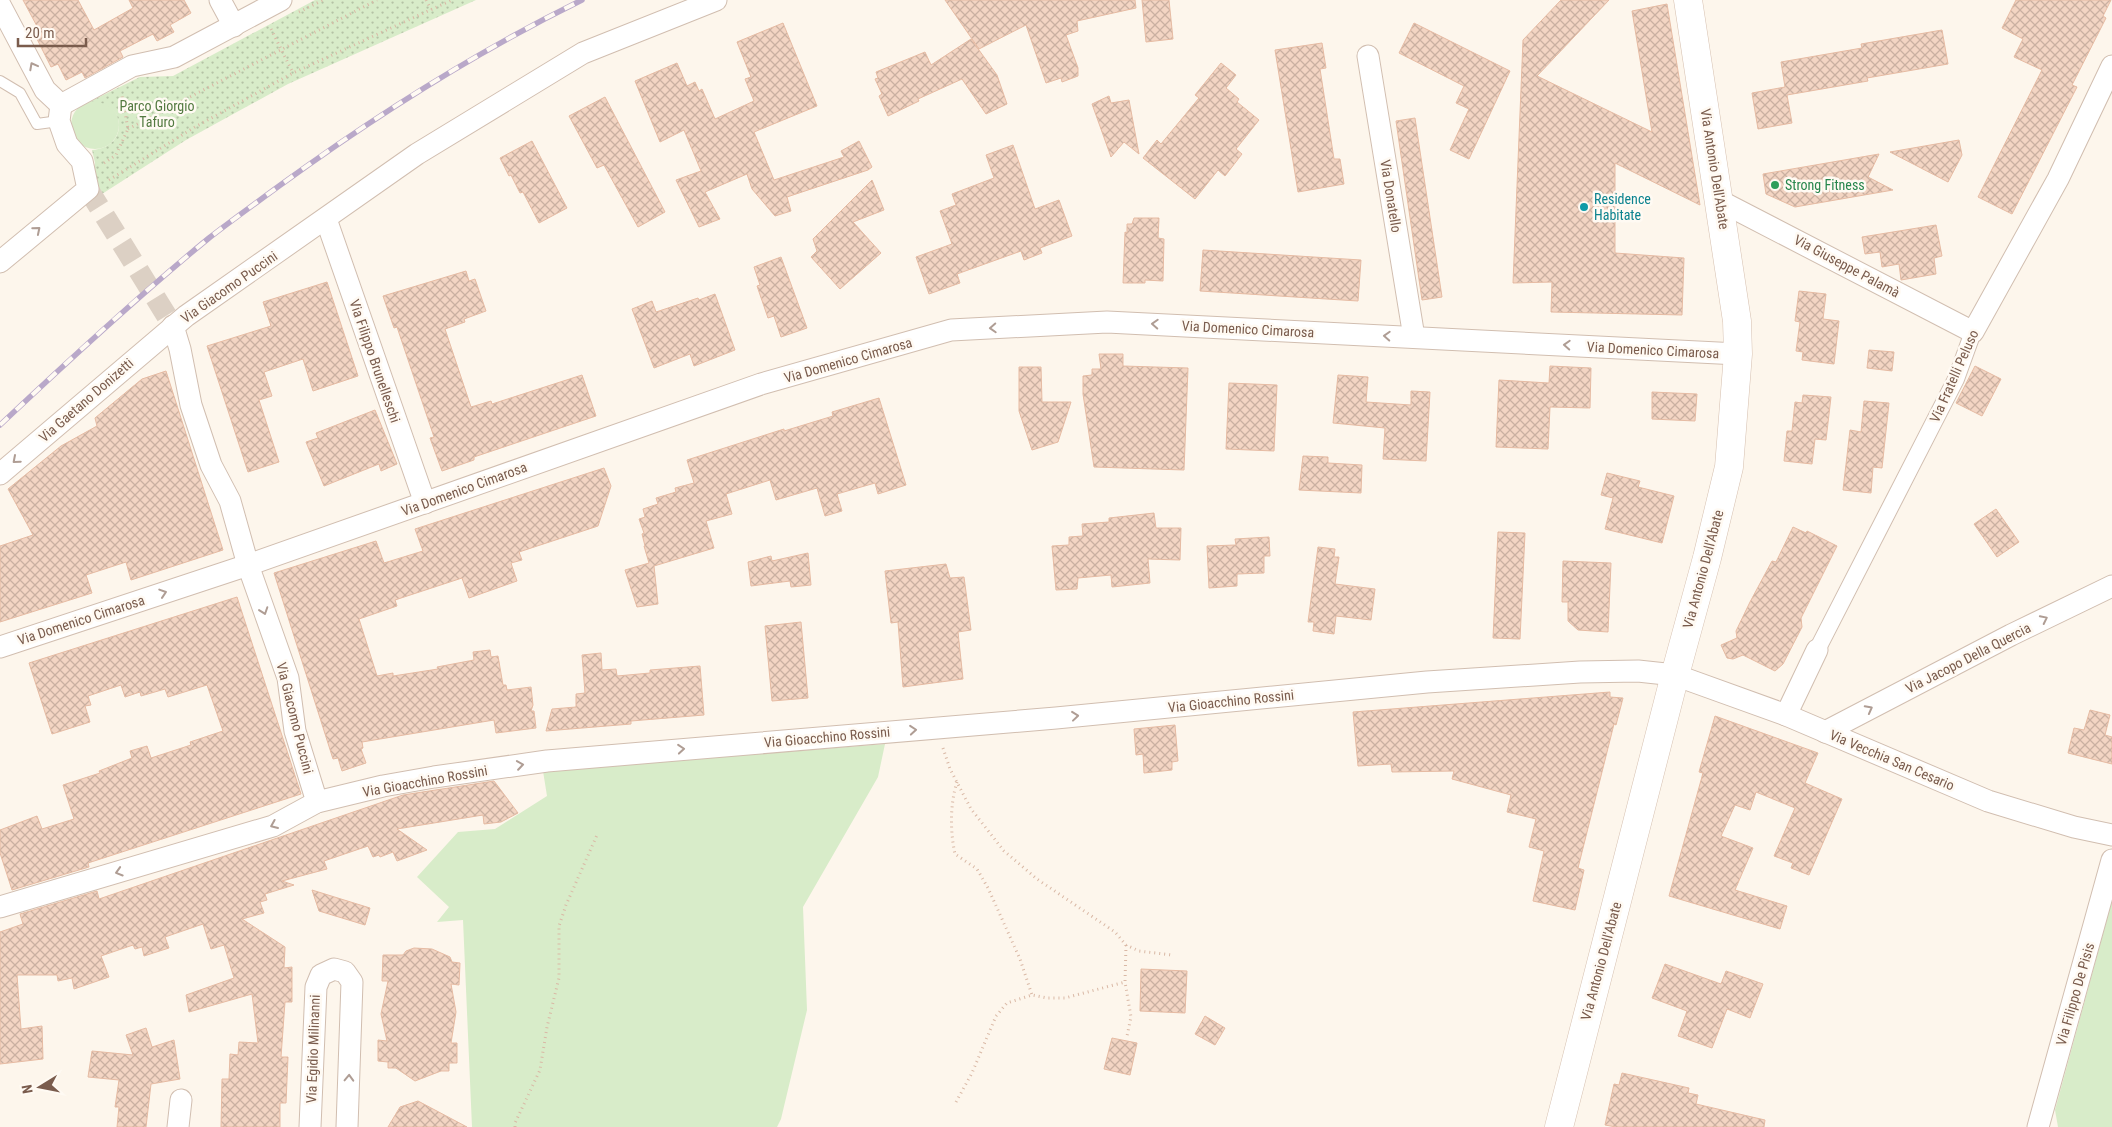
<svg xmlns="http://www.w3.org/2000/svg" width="2112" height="1127" font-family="'Roboto Condensed',sans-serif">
  <defs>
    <pattern id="park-dots" width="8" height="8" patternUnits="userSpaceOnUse" patternTransform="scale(1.25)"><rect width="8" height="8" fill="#d8ecc9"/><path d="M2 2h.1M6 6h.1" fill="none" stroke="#b4c2a5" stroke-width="1.8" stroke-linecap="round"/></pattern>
    <pattern id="building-cross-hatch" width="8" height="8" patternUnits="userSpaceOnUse" patternTransform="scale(1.25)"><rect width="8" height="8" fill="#f3d5c3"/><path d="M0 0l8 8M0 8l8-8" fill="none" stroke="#cab0a1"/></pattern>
  </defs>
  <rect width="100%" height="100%" fill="#fdf6ec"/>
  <g fill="#d8ecc9">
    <circle cx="95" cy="125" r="24"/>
    <path d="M885,744L878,777L803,907L807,1010L781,1119L777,1127H472L463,920L437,922L449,907L417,877L458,832L495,829L547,796L543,771Z"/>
    <path d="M2112,901V1127H2058L2055,1110Z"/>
  </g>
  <path fill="url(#park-dots)" d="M315,0H476L288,84L186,140L102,194L92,177L95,163L92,150C130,148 127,99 89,102L140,77L173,76Z"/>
  <g fill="url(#building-cross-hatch)" stroke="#e6bba3">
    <path d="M23,0H78L94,30L133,8L129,0H184L191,13L170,25L174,32L157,41L153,34L120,51L123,57L85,78L82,72L66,80L58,64L51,67L34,33L39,30Z"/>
    <path d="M945,0H1135L1136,8L1077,21L1078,31L1066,35L1078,68V76L1062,82L1061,78L1046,83L1026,25L979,49Z"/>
    <path d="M1142,0H1169L1173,39L1146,42Z"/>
    <path d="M1561,0H1609L1537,76L1652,132L1632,11L1667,4L1700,205L1615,163V253L1684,258L1682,315L1551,312L1552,282L1513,283L1523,40Z"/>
    <path d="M2016,0H2111L2103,16L2106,18L2072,85L2077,87L2012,214L1978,197L2042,70L2014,57L2023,39L2002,28Z"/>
    <path d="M783,23L817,106L754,132L774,180L844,157L841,151L859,141L872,167L868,170L787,197L791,211L775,216L752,189L747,174L705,192L720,219L699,227L676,180L701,171L684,130L660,142L635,81L677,63L687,86L695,82L699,91L702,89L715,119L754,101L745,79L751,77L737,42Z"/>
    <path d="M1414,23L1510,71L1469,159L1450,150L1469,109L1456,103L1464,86L1399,53Z"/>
    <path d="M1942,30L1948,64L1867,78L1868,81L1787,95L1792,123L1758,129L1752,93L1785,87L1781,62L1862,48L1861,44Z"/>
    <path d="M971,39L997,75L1007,104L986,114L962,79L918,99L919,101L888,116L879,96L882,94L875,79L878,78L876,72L925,52L931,65Z"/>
    <path d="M1322,43L1326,68L1320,69L1334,159H1340L1344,184L1298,192L1275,50Z"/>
    <path d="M1221,63L1236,75L1226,88L1239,99L1237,102L1259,120L1236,149L1242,154L1225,176L1218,170L1195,199L1143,158L1157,140L1161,144L1199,98L1195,95Z"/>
    <path d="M1109,96L1111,103L1129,100L1139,154L1124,142L1111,157L1092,104Z"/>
    <path d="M605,97L665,212L638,227L604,165L597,168L569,116Z"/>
    <path d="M1415,118L1442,297L1422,300L1396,121Z"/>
    <path d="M1959,140L1962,155L1948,182L1890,152Z"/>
    <path d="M532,141L567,208L539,223L523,192L520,193L511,175L509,176L500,158Z"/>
    <path d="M1013,145L1035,209L1059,200L1072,236L1040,248L1042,253L1024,260L1021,251L957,274L960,283L929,294L916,257L952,244L940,211L956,205L952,194L994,178L986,155Z"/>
    <path d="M1879,154L1868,177L1893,190L1795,207L1766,194L1763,174Z"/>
    <path d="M872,180L884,210L853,222L881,253L840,289L811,257L817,251L813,239Z"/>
    <path d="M1134,218H1159L1158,238L1164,239L1163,281L1145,280V283H1123L1125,232L1127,233V224H1132Z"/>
    <path d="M1936,225L1942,256L1934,258L1936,274L1901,280L1899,264L1882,267L1880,252L1865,254L1862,237Z"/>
    <path d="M1203,250L1361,260L1358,301L1200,291Z"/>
    <path d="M781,257L807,328L781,337L774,316L768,318L757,286L760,285L754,267Z"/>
    <path d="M466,271L469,281L475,279L486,311L464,319L465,322L445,329L471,407L491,401L492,404L582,375L596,416L474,457V460L442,471L430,438L434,437L397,327L394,328L383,296Z"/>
    <path d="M327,282L358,376L313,391L303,359L264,372L272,396L259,400L279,462L248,472L207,346L271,326L263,302Z"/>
    <path d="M1799,291L1826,294L1823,319L1839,321L1834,364L1802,360L1803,352L1796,351L1800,322L1795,321Z"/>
    <path d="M715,294L735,350L694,366L690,354L654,368L632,309L652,301L656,312L698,298L699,300Z"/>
    <path d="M1869,350L1894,352L1892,371L1867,368Z"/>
    <path d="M1099,354H1123V366L1188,368L1184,470L1094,467L1083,394V376L1092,375V369H1101Z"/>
    <path d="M1550,366L1591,368L1590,408L1550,407L1548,449L1496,447L1499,380L1549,383Z"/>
    <path d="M1975,366L2001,379L1982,416L1956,403Z"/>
    <path d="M1019,367H1041L1042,402H1071L1058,442L1032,450L1019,411Z"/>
    <path d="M166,371L223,550L131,580L126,562L86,575L92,593L0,622V546L33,535L8,489L61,446L97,426L95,418L142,379Z"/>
    <path d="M1338,375L1368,377L1366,402L1411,405V391L1430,392L1426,461L1383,459L1385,428L1333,423Z"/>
    <path d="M1229,383L1277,385L1274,451L1226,449Z"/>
    <path d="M1652,392L1697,394L1695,421L1652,419Z"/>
    <path d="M1803,395L1831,397L1826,440L1815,439L1812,464L1784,461L1787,431H1792L1795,402L1802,403Z"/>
    <path d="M879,398L906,485L878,494L875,483L837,494L842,511L825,516L817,488L776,500L770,480L726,494L732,514L706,521L714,548L654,566L658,604L637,607L625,570L649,563L644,546H645L642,534L644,533L639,519L645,517L643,509L658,504L656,498L676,492L675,488L694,483L687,460L784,429V431L833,416L832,412Z"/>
    <path d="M1864,401L1889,403L1882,468L1873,467L1871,493L1843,490L1850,430L1861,432Z"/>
    <path d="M375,410L397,464L381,471L379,464L324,486L306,442L318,438L316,433Z"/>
    <path d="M1303,456L1328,457V463L1362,465L1361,493L1299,490Z"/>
    <path d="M604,468L611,486L598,526L519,552L522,560L511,563L517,581L469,598L462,578L395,600L397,606L359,619L377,676L393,673V676L438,669L437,667L474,660L473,652L490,650L491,657L498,656L503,685H506L507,690L531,687L533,705L531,711H534L536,728L496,733L494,720L362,742L363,748L361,749L366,763L342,771L338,758L333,759L274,573L376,541L384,563L423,551L415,529Z"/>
    <path d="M1607,473L1640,481L1638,487L1674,496L1662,543L1605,529L1613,498L1601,495Z"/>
    <path d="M1996,509L2019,542L1997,557L1974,524Z"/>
    <path d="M1154,513L1156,528H1181L1180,560L1148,559L1150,583L1112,587L1111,575L1078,578L1077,589L1056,590L1052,546L1069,545V537L1083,536L1082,524L1109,522V518Z"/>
    <path d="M1793,527L1806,533L1807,531L1837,546L1801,618L1802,627L1783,664L1775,671L1743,655L1733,659L1727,658L1721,645L1737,638L1736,631L1750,602L1772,561L1776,562Z"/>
    <path d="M1498,532L1525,533L1520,639L1493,638Z"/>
    <path d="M1269,537L1270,556H1264V573L1237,574V586L1209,588L1207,546L1236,545L1235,539Z"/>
    <path d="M1318,547L1335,549L1334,557H1339L1335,584L1375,589L1371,620L1336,616L1334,634L1313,631L1314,622H1308Z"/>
    <path d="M808,553L811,585L791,587L790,581L751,586L748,562L771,556L772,561Z"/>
    <path d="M1563,561L1611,563L1608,632L1578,630L1568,621V602H1562Z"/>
    <path d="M946,564L950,578L964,577L971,630L958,632L963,679L903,687L898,622L891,623L885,571Z"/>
    <path d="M237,597L301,794L88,863L89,867L12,890L0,853V830L37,816L42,829L74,819L63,785L100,773L99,771L132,758L130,751L147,746L151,758L191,745L190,742L223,731L207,685L168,697L165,689L141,696L140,692L125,697L121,685L88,696L91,705L85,706L90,722L52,734L29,663Z"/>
    <path d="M801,622L808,698L772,701L765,626Z"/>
    <path d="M601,653L602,670L616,669L617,676L650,673V670L700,666L704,715L631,721V724L546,731L552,709L576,707V694L585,693L582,655Z"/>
    <path d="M1610,692V697L1623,698L1616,725L1614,724L1578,868L1584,870L1575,910L1533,901L1544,851L1529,847L1536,819L1507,812L1511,795L1452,779L1454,771L1392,772L1391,764L1358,766L1353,712Z"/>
    <path d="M2090,710L2110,715L2105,735L2112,737V764L2068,753L2074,728L2084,730Z"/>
    <path d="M1715,716L1818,753L1805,783L1842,799L1809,875L1791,868L1793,863L1774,856L1795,808L1756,792L1750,810L1735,805L1721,836L1753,848L1735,890L1787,906L1780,929L1669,896L1703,773L1699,772Z"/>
    <path d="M1175,725L1178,761L1172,762V770L1144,773L1143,754L1136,755L1134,729Z"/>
    <path d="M494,781L518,813L501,822L484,824L483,815L397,829L427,850L397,861L393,852L380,857L379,855L373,857L368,846L324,861L327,869L282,881L294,885L265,894L267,900L260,902L264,913L242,919L285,947L284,968L292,967V1002H285L281,1057H288L286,1103H280V1127H221L222,1079H229L230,1054L238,1055L239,1042L258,1043L252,994L189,1012L186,995L234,978L224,945L211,949L203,924L165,937L169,948L144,956L142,947L135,949L133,945L101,956L109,977L74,989L72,978L58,981L57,975H17L21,1029L42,1026L43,1059L0,1064V932L23,924L20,914L97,891L99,899L403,795Z"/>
    <path d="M312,890L370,908L365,925L319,911Z"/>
    <path d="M414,948L432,949L450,957L452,962L460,963L459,985L451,984L456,1012L451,1043H457V1063H449V1071H441L415,1081L396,1068H388V1062L378,1061V1040L387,1041L381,1014L388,981H382L383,955H403L406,951Z"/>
    <path d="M1665,964L1721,984L1726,971L1763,984L1750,1018L1727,1009L1712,1048L1678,1036L1687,1011L1652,998Z"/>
    <path d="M1141,969L1187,971L1185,1013L1140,1011Z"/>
    <path d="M1205,1016L1225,1028L1215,1045L1195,1034Z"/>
    <path d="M146,1028L152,1047L174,1040L180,1079L151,1084L146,1127H117L119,1107H115L119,1080L88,1077L92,1051L133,1055L126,1035Z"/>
    <path d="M1112,1038L1137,1043L1130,1075L1104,1069Z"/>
    <path d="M1622,1073L1689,1088L1688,1093L1698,1095L1696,1104L1765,1120L1764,1127H1616L1605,1125L1614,1084L1619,1085Z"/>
    <path d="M418,1101L467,1127H388L400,1107Z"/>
  </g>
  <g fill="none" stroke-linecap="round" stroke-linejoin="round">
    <path stroke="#dcd0c4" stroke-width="21" stroke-dasharray="21 11" stroke-linecap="butt" d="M88,189L173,326"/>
    <g stroke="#d1beb0" stroke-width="12">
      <path id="service" d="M0,81L20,93L37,124L59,121"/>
    </g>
    <g stroke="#d1beb0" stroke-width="18">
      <path id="pedestrian" d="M1817,650L1956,379L1973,332"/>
    </g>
    <g stroke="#d1beb0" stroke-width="23">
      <g id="minor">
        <path d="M220,0L234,26"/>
        <path d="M0,5L45,90L61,105"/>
        <path d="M1368,56L1414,337"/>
        <path d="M61,105L132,66L174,57L281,0"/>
        <path d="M1720,201L1973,332L2058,179L2112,66"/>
        <path d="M326,219L425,503"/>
        <path d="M0,262L88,189L82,161L67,144L59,121L61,105"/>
        <path d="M173,326L180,349L191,405L211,465L230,501L248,565L288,678L295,731L317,802"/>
        <path d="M0,474L186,316L417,154L583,53L716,0"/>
        <path d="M0,647L248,565L761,384L951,330L1107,322L1738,354"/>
        <path d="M1786,715L1817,650"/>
        <path d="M1825,732L2011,635L2112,586"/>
        <path d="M0,907L273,826L317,802L383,786L434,777L547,761L1056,718L1427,682L1580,672L1638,671L1675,675L1786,715L1988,801L2074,827L2112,835"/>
        <path d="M178,1127L181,1100"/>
        <path d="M310,1127L316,987L321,975L334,969L345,972L352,982L347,1127"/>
        <path d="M2038,1127L2112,860"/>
      </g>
    </g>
    <g stroke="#d6c0b0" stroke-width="29">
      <path id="secondary" d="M1559,1127L1675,675L1707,558L1729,467L1738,354L1737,321L1688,0"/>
    </g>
    <g stroke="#d9b8a5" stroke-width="3" stroke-dasharray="1 4" stroke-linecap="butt">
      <path d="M426,0L431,9"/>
      <path d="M299,12L323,0"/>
      <path d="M271,29L293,73"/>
      <path d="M128,129L377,0"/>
      <path d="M104,163L116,155L128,129L122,96"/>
      <path d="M109,180L195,127L293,73L452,0"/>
      <path d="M943,748L950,769L971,809L1004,851L1037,879L1115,932L1126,945L1139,951L1172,955"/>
      <path d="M957,782C950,804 950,831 955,854L977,869L988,888L1020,959L1032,995"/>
      <path d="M1126,945L1125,982L1131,1017L1127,1036"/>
      <path d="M956,1102L972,1073L996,1016L1007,1003L1032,995L1047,998H1065L1125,982"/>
      <path d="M515,1127V1123L540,1070L547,1027L559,978V926L566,905L597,835"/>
    </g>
    <use href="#service" stroke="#fff" stroke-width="10"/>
    <use href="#pedestrian" stroke="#fff" stroke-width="16"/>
    <use href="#minor" stroke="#fff" stroke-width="21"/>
    <use href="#secondary" stroke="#fff" stroke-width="28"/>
    <g stroke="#b9a8c9" stroke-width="5.5">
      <path id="rail" d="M0,425C68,361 137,297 209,238C232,220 256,203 279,186C375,116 476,52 582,0"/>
    </g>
    <use href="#rail" stroke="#fffaf3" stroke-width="4" stroke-dasharray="11" stroke-linecap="butt"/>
  </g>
  <defs><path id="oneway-chevron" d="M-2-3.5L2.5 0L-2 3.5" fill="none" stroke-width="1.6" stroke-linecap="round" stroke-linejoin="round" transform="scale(1.25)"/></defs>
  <g stroke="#af9d94">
    <use href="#oneway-chevron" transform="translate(33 66) rotate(-118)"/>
    <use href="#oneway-chevron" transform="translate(37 230) rotate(-40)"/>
    <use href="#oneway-chevron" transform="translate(1155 324) rotate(-177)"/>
    <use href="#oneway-chevron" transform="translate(993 328) rotate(177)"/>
    <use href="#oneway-chevron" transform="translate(1387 336) rotate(-177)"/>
    <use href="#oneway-chevron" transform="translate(1567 345) rotate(-177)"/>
    <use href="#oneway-chevron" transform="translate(16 460) rotate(139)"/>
    <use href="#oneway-chevron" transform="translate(163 593) rotate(-18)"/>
    <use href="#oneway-chevron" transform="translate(264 611) rotate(71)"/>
    <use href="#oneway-chevron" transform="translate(2044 619) rotate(-26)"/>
    <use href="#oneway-chevron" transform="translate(1869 709) rotate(-28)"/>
    <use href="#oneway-chevron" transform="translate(1075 716) rotate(-6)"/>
    <use href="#oneway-chevron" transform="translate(913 730) rotate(-5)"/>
    <use href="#oneway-chevron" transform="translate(681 749) rotate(-5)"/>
    <use href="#oneway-chevron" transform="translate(520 765) rotate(-8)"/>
    <use href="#oneway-chevron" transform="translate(274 825) rotate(157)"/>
    <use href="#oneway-chevron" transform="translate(119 872) rotate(163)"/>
    <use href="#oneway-chevron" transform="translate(349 1078) rotate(-88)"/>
  </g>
  <circle fill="#2e9e5b" stroke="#fffaf3" stroke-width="2" cx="1775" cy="185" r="5"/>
  <circle fill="#0f9aa8" stroke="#fffaf3" stroke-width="2" cx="1584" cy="207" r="5"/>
  <g text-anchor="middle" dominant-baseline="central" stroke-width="5" stroke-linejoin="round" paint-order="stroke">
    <g font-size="14" fill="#537a41" stroke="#fffaf3">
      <text x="157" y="106">Parco Giorgio<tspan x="157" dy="16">Tafuro</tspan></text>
    </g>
    <g font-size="14" fill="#7a5c4d" stroke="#fffaf3">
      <text transform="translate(1715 169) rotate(81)">Via Antonio Dell'Abate</text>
      <text transform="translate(1391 196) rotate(81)">Via Donatello</text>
      <text transform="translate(1847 266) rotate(28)">Via Giuseppe Palamà</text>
      <text transform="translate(229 287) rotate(-35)">Via Giacomo Puccini</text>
      <text transform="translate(1248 329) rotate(3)">Via Domenico Cimarosa</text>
      <text transform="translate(1653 350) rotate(3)">Via Domenico Cimarosa</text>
      <text transform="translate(848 360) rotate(-16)">Via Domenico Cimarosa</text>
      <text transform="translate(375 361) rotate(71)">Via Filippo Brunelleschi</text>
      <text transform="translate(1954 376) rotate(-66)">Via Fratelli Peluso</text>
      <text transform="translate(86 400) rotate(-41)">Via Gaetano Donizetti</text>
      <text transform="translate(464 489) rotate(-20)">Via Domenico Cimarosa</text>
      <text transform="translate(1703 569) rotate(-75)">Via Antonio Dell'Abate</text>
      <text transform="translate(81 620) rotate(-18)">Via Domenico Cimarosa</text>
      <text transform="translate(1968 658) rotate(-27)">Via Jacopo Della Quercia</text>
      <text transform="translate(1231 701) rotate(-6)">Via Gioacchino Rossini</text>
      <text transform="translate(295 718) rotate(76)">Via Giacomo Puccini</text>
      <text transform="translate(827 737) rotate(-5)">Via Gioacchino Rossini</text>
      <text transform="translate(1892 760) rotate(23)">Via Vecchia San Cesario</text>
      <text transform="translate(425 781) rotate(-10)">Via Gioacchino Rossini</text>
      <text transform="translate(1601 961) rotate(-75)">Via Antonio Dell'Abate</text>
      <text transform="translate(2075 994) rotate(-74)">Via Filippo De Pisis</text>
      <text transform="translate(313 1049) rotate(-88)">Via Egidio Milinanni</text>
    </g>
    <g font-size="14" fill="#27864d" stroke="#fffaf3" text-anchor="start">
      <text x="1785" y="185">Strong Fitness</text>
    </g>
    <g font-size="14" fill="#0d838f" stroke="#fffaf3" text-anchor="start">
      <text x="1594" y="199">Residence<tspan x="1594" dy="16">Habitate</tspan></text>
    </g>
  </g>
  <g transform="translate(40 1087) rotate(260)" stroke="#fffaf3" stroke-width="4" paint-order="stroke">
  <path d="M0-4L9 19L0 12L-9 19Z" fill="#7a5c4d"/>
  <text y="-8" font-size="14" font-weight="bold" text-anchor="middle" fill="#7a5c4d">N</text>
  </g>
  <path d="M18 38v8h68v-8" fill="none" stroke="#7a5c4d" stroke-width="2.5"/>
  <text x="25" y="38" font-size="15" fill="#7a5c4d" stroke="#fffaf3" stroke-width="4" paint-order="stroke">20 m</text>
</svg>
